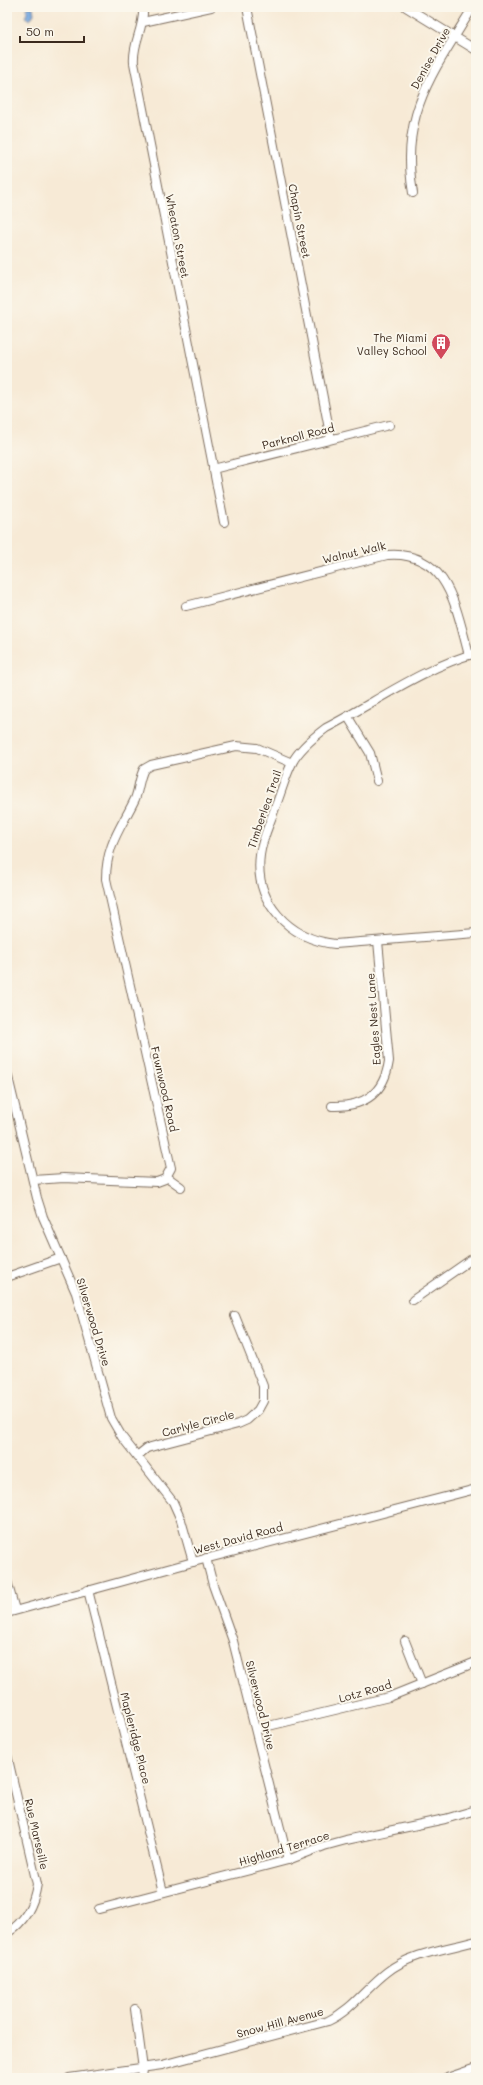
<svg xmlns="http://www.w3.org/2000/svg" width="483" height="2085" font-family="Mali,sans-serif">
  <rect width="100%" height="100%" fill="#fbf7ec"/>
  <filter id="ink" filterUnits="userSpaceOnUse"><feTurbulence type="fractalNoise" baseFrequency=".025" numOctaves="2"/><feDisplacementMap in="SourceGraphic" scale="8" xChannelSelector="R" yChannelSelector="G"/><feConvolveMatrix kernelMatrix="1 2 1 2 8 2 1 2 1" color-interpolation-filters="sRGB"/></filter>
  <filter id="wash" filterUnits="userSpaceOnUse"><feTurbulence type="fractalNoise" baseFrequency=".012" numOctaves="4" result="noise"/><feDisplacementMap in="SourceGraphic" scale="16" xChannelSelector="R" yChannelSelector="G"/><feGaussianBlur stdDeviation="0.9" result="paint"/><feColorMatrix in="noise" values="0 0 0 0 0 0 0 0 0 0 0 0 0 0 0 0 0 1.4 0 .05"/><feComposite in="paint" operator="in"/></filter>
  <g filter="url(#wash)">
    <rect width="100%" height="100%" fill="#f7ead6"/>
    <path fill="#72a6df" stroke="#56687e" d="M27,7H33L34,14L30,20L25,17L27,13Z"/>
  </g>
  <g filter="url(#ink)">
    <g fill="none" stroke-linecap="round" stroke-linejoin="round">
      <g stroke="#7d6d5e" stroke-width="10">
        <g id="minor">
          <path d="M143,7C145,27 132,43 134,63L224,522"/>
          <path d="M247,7L331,439"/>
          <path d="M406,7L476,50"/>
          <path d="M143,22L211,7"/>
          <path d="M413,193C399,114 434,71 473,7"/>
          <path d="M213,469L389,425"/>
          <path d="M186,606L387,555C449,550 456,609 469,655"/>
          <path d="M476,653C422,668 376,702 326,728C314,737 299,749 292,763C285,777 281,793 275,808C270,823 262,839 260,855C254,902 289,939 335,944L476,933"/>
          <path d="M348,717L370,753L377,781"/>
          <path d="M7,1073L37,1198L43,1217L76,1293L111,1418L122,1437L173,1502L181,1520L193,1562"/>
          <path d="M332,1106C364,1107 384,1094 389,1061L378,941"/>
          <path d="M167,1177L181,1187"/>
          <path d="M33,1180L64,1178L157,1182L165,1179L171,1168L106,879C106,845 121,828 135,799C139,789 139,778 144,769L151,765L236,746L257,748L292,763"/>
          <path d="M7,1277L61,1258"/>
          <path d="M413,1300L476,1256"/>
          <path d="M137,1456L147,1448L158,1445L238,1424L247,1420L258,1410L263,1401V1386L235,1316"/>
          <path d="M206,1558L213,1585L233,1641L288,1860"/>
          <path d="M7,1581L15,1610"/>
          <path d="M88,1590L163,1892"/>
          <path d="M7,1613L193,1562L476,1489"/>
          <path d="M405,1641L422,1684"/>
          <path d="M256,1729L389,1697L476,1662"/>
          <path d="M7,1755L37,1884C34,1904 25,1922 7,1933"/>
          <path d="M99,1909L288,1860L324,1846L346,1840L445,1819L476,1810"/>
          <path d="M135,2009L143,2069L142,2078"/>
          <path d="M69,2078L162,2065L328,2021C352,2010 366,1988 387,1972C411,1953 447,1949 476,1941"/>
          <path d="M447,2078L476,2068"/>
        </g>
      </g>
      <use href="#minor" stroke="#fff" stroke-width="8"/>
    </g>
  </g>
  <defs>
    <g id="building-pin" transform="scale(1)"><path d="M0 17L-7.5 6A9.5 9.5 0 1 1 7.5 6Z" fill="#d1495b" stroke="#fbf7ec"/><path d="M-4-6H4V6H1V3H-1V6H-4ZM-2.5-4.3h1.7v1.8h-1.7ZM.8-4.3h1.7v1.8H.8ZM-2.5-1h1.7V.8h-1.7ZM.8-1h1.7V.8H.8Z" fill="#fff"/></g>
  </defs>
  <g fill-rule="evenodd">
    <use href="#building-pin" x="441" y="343"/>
  </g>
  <g text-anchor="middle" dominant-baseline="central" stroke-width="4" stroke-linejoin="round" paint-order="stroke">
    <g font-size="11" fill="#3b2a1e" stroke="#fbf7ec">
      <text transform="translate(430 58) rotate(-61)">Denise Drive</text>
      <text transform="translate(300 221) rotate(79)">Chapin Street</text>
      <text transform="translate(178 236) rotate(79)">Wheaton Street</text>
      <text transform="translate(298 436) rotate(-14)">Parknoll Road</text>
      <text transform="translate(354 552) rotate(-13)">Walnut Walk</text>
      <text transform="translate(264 809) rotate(-71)">Timberlea Trail</text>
      <text transform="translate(373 1019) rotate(-94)">Eagles Nest Lane</text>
      <text transform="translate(165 1089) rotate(77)">Fawnwood Road</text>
      <text transform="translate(94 1322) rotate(73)">Silverwood Drive</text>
      <text transform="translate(198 1423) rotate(-15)">Carlyle Circle</text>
      <text transform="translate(238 1538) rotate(-15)">West David Road</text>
      <text transform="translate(365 1691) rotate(-16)">Lotz Road</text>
      <text transform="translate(261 1705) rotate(76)">Silverwood Drive</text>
      <text transform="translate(136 1738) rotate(76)">Mapleridge Place</text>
      <text transform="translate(37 1834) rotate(77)">Rue Marseille</text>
      <text transform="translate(284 1848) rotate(-17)">Highland Terrace</text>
      <text transform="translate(280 2022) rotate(-15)">Snow Hill Avenue</text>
    </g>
    <g font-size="11" fill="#3b2a1e" stroke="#fbf7ec" text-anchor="end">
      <text x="427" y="337">The Miami<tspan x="427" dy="13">Valley School</tspan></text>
    </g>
  </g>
  <rect width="483" height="2085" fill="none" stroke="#fbf7ec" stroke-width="24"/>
  <path d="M20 36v6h64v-6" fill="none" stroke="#3b2a1e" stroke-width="2"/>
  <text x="26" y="36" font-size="12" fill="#3b2a1e" stroke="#fbf7ec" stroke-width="3" paint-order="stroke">50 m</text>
</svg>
